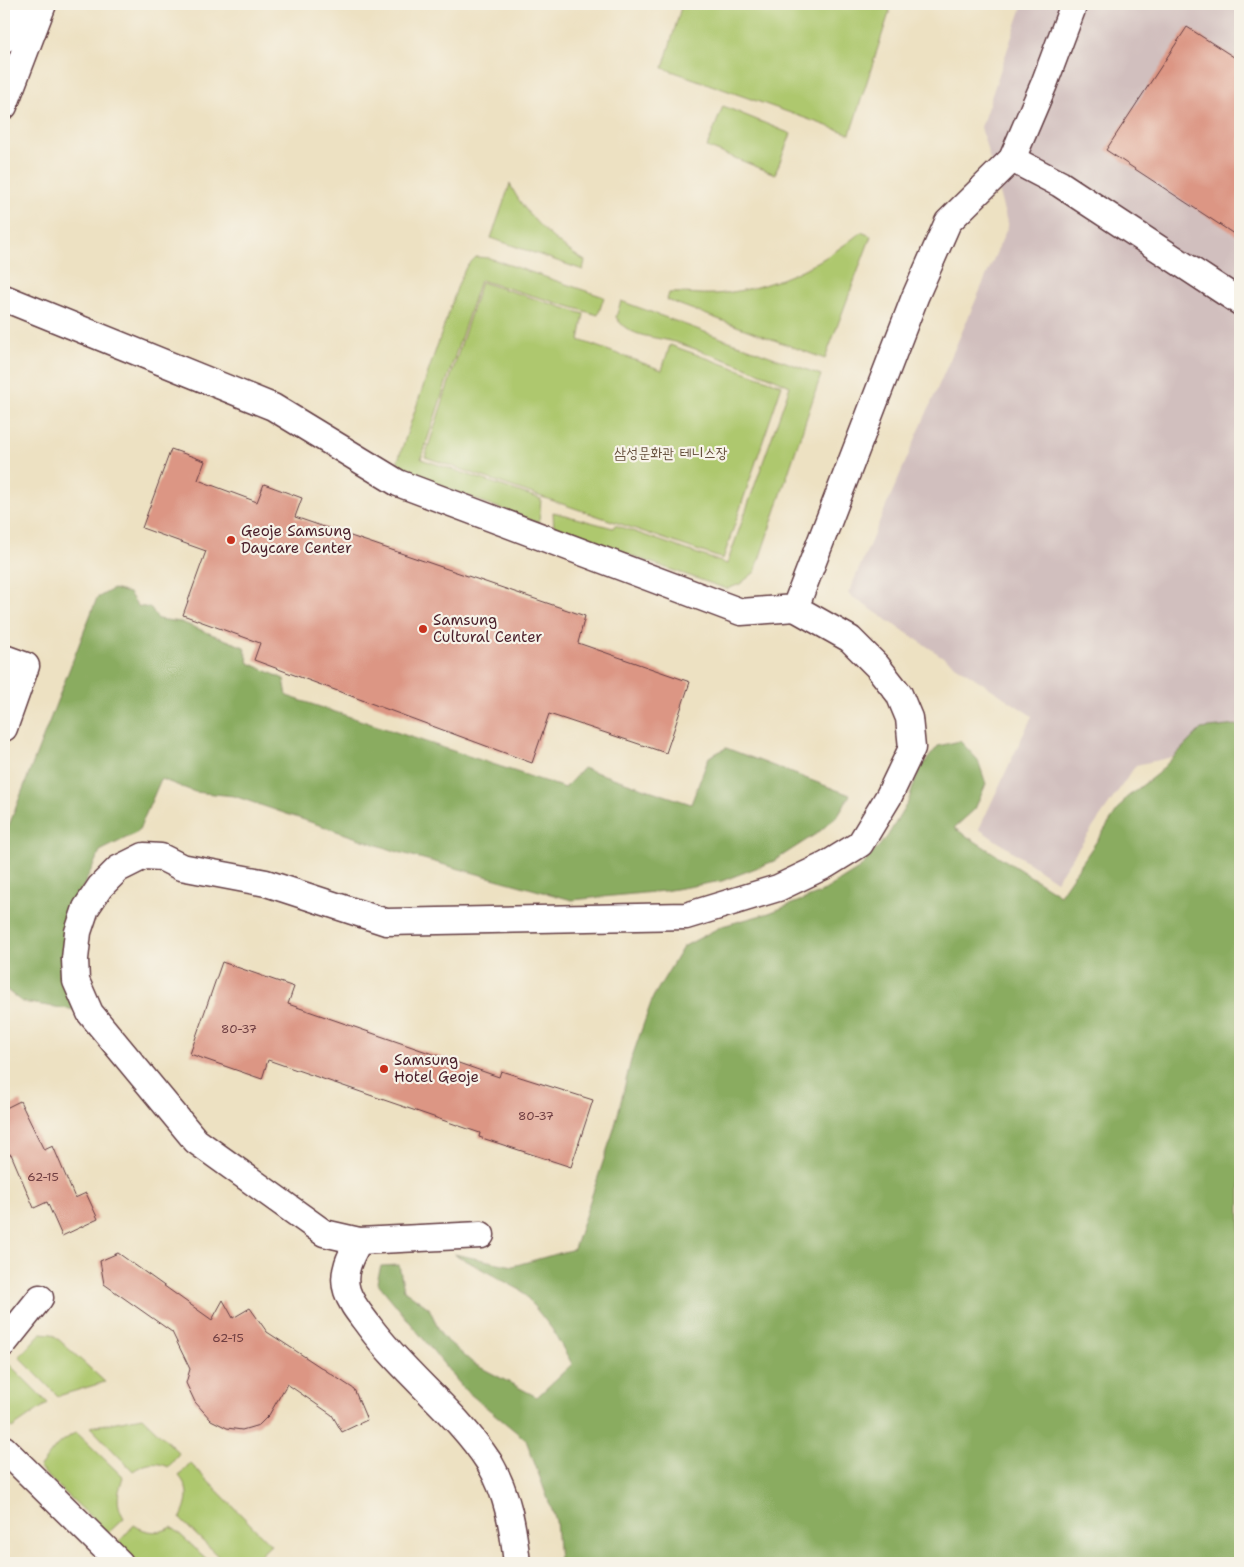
<svg xmlns="http://www.w3.org/2000/svg" width="1244" height="1567" font-family="'Shantell Sans','Poor Story',sans-serif">
  <rect width="100%" height="100%" fill="#f7f3e8"/>
  <filter id="ink" filterUnits="userSpaceOnUse"><feTurbulence type="fractalNoise" baseFrequency=".02" numOctaves="2"/><feDisplacementMap in="SourceGraphic" scale="10" xChannelSelector="R" yChannelSelector="G"/><feConvolveMatrix kernelMatrix="1 2 1 2 8 2 1 2 1" color-interpolation-filters="sRGB"/></filter>
  <filter id="wash" filterUnits="userSpaceOnUse"><feTurbulence type="fractalNoise" baseFrequency=".0096" numOctaves="4" result="noise"/><feDisplacementMap in="SourceGraphic" scale="20" xChannelSelector="R" yChannelSelector="G"/><feGaussianBlur stdDeviation="1.12" result="paint"/><feColorMatrix in="noise" values="0 0 0 0 0 0 0 0 0 0 0 0 0 0 0 0 0 1.4 0 .05"/><feComposite in="paint" operator="in"/></filter>
  <g filter="url(#wash)">
    <rect width="100%" height="100%" fill="#ede1c2"/>
    <path fill="#d1bfbe" d="M1023,4H1240V742L1136,765L1056,881L979,829L1032,716L848,594L1008,226L981,127Z"/>
    <g fill="#aec86e" stroke="#7c744c">
      <path d="M682,4H892L850,134L663,68Z"/>
      <path d="M723,106L791,134L775,174L707,147Z"/>
      <path d="M510,184C525,216 555,243 585,261L583,270L491,238Z"/>
      <path d="M861,232L871,236L825,359L667,300L669,293C685,292 700,295 715,294C769,290 820,266 861,232Z"/>
      <path d="M476,257L489,258L604,297L598,315L480,280L421,459L541,499L539,523L398,470V460L458,285L466,267Z"/>
      <path d="M481,282L584,314L579,340L662,370L670,345L782,385L723,559L425,457Z"/>
      <path d="M621,301L821,375L755,572L740,584L727,589L554,529L553,512L613,528L615,525L727,564L790,386C755,369 715,356 678,343C657,336 629,339 616,317Z"/>
      <path d="M41,1333L52,1334L57,1338L105,1382L58,1396L19,1357Z"/>
      <path d="M10,1365L48,1403L12,1428L4,1422V1372Z"/>
      <path d="M142,1417L179,1453L169,1467C155,1461 145,1463 133,1471L90,1427Z"/>
      <path d="M76,1432L123,1477C118,1493 115,1503 124,1518L108,1533L39,1468L57,1445Z"/>
      <path d="M190,1463L271,1545L252,1563H225L180,1519C188,1504 191,1489 179,1476Z"/>
      <path d="M134,1525C146,1533 159,1534 172,1527L211,1563H139L118,1543Z"/>
    </g>
    <g fill="#8aac61" stroke="#6a6646">
      <path d="M113,589L129,593L138,606L151,608L158,619L181,622L244,647L249,663L284,679L287,696L565,788L583,768L691,804L709,757L726,748L850,795L838,815L819,832L774,861L722,881L664,891L572,900L398,852L234,796L195,792L161,779L138,832L100,851L76,902L75,1010L22,1002L4,988V838L97,598Z"/>
      <path d="M1236,725L1240,728V1563H559L556,1521L526,1440L464,1389L377,1282L381,1266L399,1265L404,1290L429,1308L442,1336L474,1364L537,1397L572,1364L552,1329L522,1291L454,1254L513,1266L574,1249L615,1126L631,1060L653,997L683,947L722,926L769,913L820,893L860,868L887,837L908,802L919,770L938,746L960,741L978,760L986,784L975,809L954,828L1060,895L1126,798L1157,774L1201,729Z"/>
    </g>
    <g id="blocks">
      <g fill="#dc9684">
        <path d="M1187,27L1240,61V238L1106,150Z"/>
        <path d="M171,449L205,461L198,480L257,502L264,484L302,498L295,517L585,616L578,643L690,682L666,753L549,714L532,763L254,660L260,643L183,615L206,551L142,528Z"/>
        <path d="M222,962L294,987L288,1004L499,1077L501,1071L593,1100L571,1167L479,1137L480,1133L268,1060L262,1079L190,1054Z"/>
        <path d="M20,1101L44,1150L53,1146L75,1198L86,1193L98,1219L62,1236L47,1202L34,1208L11,1154L4,1157V1109Z"/>
        <path d="M118,1253L212,1320L223,1300L233,1318L250,1308L267,1332L354,1389L367,1420L342,1432L332,1415L287,1384L269,1415L259,1425L242,1430L227,1428L211,1420L195,1402L186,1383L190,1369L172,1332L104,1284L100,1261Z"/>
      </g>
    </g>
  </g>
  <g filter="url(#ink)">
    <use href="#blocks" fill-opacity="0" stroke="#623c42" stroke-width="1"/>
    <g fill="none" stroke-linecap="round" stroke-linejoin="round">
      <g stroke="#623c42" stroke-width="29">
        <g id="minor">
          <path d="M4,39L18,4"/>
          <path d="M4,106L43,4"/>
          <path d="M1012,159L1060,184L1240,302"/>
          <path d="M4,298L273,407L398,483L741,612L795,608L915,297L948,222L1012,159L1044,84L1074,4"/>
          <path d="M4,658L26,666L4,728"/>
          <path d="M481,1235L359,1241L324,1233L196,1141L90,1013L76,981L75,959L78,932L86,908L100,887L118,869L144,856L161,857L181,867L266,883L386,922L686,916L778,888L826,865L860,844L889,796L912,748L909,718L899,694L877,666L850,639L795,608"/>
          <path d="M359,1241C351,1255 341,1273 347,1291C351,1304 361,1315 369,1326C405,1375 456,1411 489,1462C508,1494 513,1527 517,1563"/>
          <path d="M4,1343L40,1298"/>
          <path d="M4,1449L120,1563"/>
        </g>
      </g>
      <use href="#minor" stroke="#fff" stroke-width="26"/>
    </g>
  </g>
  <g fill="#c8321e" stroke="#f7f3e8" stroke-width="2">
    <circle cx="231" cy="540" r="5"/>
    <circle cx="423" cy="629" r="5"/>
    <circle cx="384" cy="1069" r="5"/>
  </g>
  <g text-anchor="middle" dominant-baseline="central" stroke-width="4.5" stroke-linejoin="round" paint-order="stroke">
    <g font-size="12" fill="#6e3d41">
      <text x="239" y="1029">80-37</text>
      <text x="536" y="1116">80-37</text>
      <text x="43" y="1177">62-15</text>
      <text x="228" y="1338">62-15</text>
    </g>
    <g font-size="15" fill="#68523f" stroke="#f7f3e8">
      <text x="671" y="453">삼성문화관 테니스장</text>
    </g>
    <g font-size="15" fill="#4a1f2b" stroke="#f7f3e8" text-anchor="start">
      <text x="241" y="531">Geoje Samsung<tspan x="241" dy="17">Daycare Center</tspan></text>
      <text x="433" y="620">Samsung<tspan x="433" dy="17">Cultural Center</tspan></text>
      <text x="394" y="1060">Samsung<tspan x="394" dy="17">Hotel Geoje</tspan></text>
    </g>
  </g>
  <rect width="1244" height="1567" fill="none" stroke="#f7f3e8" stroke-width="20"/>
</svg>
